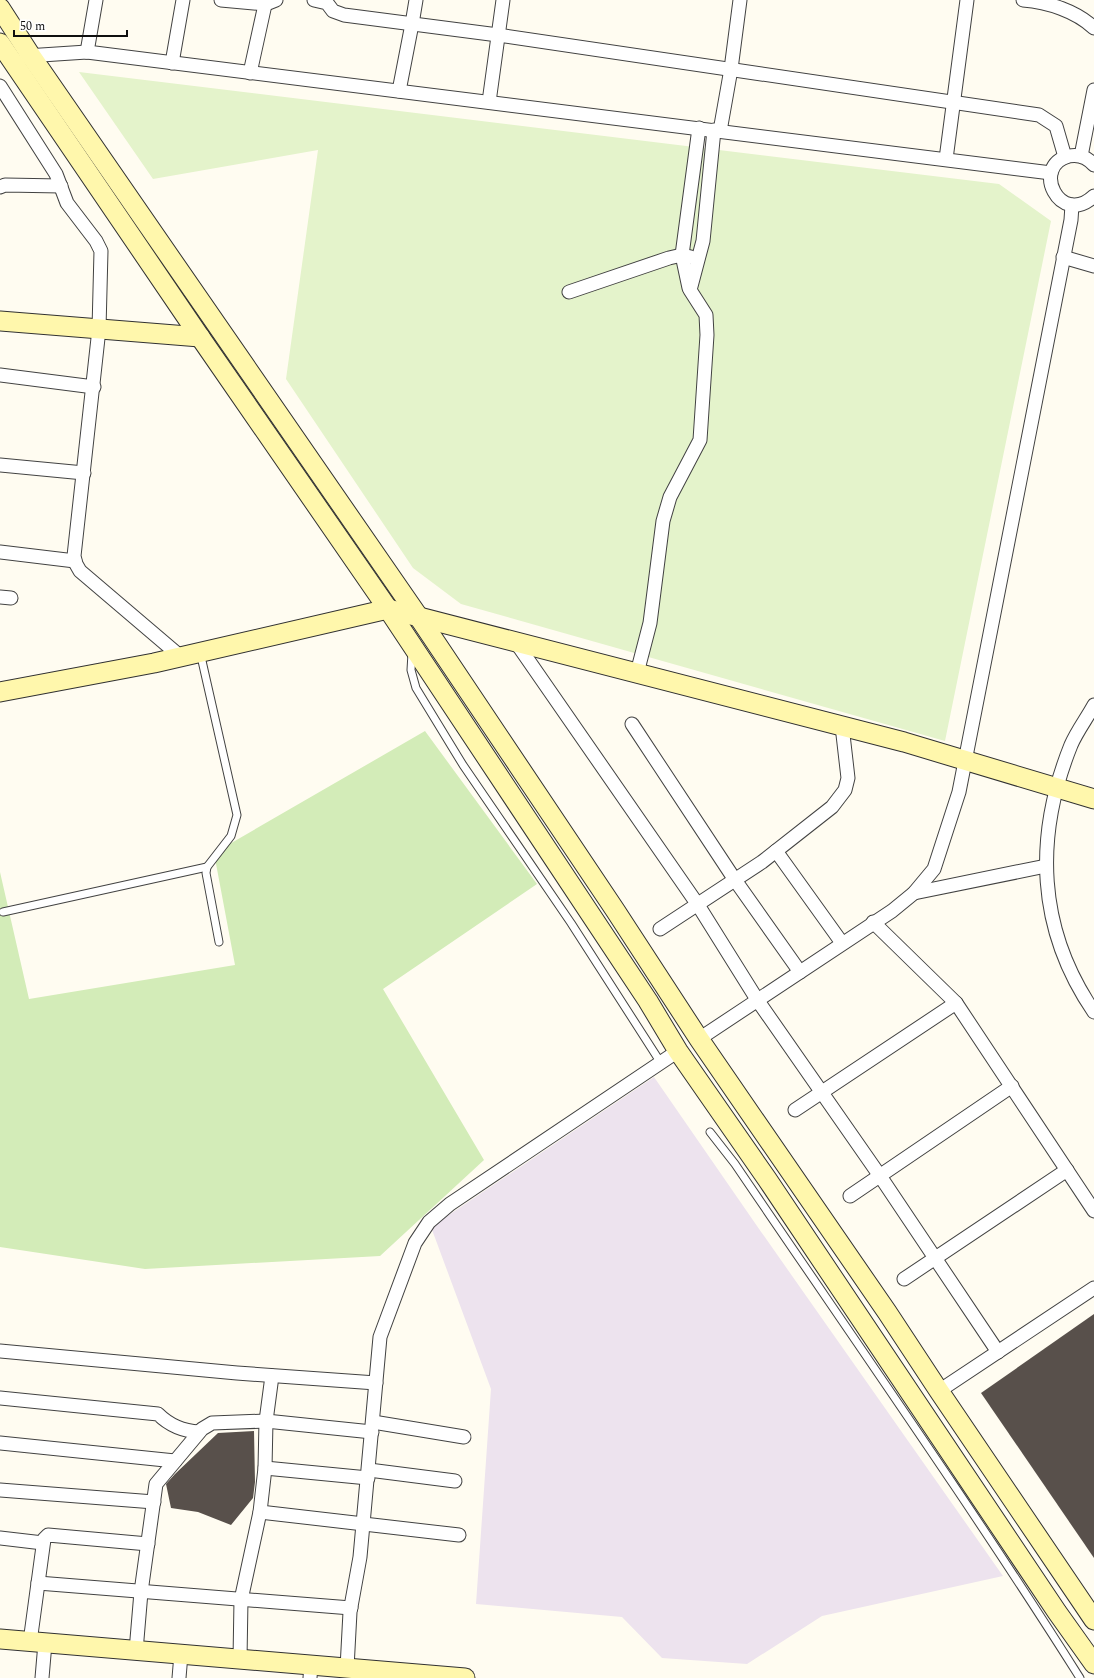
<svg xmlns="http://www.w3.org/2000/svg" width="1094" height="1678" font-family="Spectral,serif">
  <rect width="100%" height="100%" fill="#fffcf1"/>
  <path fill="#ede3ee" d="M654,1077L757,1226L1003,1576L822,1616L747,1664L662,1658L622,1617L476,1604L491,1389L431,1227Z"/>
  <path fill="#d3ecb8" d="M425,731L537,884L383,989L484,1160L380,1256L145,1269L0,1247V872L29,999L235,965L214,853Z"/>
  <path fill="#e4f3cb" d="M79,72L999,184L1051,221L945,741L461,604L413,568L286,379L318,150L153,179Z"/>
  <g fill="#58504b">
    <path d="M1094,1314V1558L981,1393Z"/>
    <path d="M254,1431L255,1482L253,1498L231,1525L198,1512L171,1508L166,1484L175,1474L218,1433Z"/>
  </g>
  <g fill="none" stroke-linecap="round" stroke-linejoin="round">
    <g stroke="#424242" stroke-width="9">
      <g id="lane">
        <path d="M200,652L237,815L231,836L207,867L206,873L219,942"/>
        <path d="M412,653L411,670L416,688L463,765L571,923L661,1063"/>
        <path d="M3,912L207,867"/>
        <path d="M710,1132L735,1164C851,1335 970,1504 1080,1678"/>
      </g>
    </g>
    <g stroke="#424242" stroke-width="15">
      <g id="street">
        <path d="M221,0L266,4L276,0"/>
        <path d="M314,0L327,3L333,11L344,15L498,35L1039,115L1056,126L1065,157"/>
        <path d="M1023,0C1048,2 1076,11 1094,28"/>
        <path d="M87,52L96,0"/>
        <path d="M26,56L87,52L1051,173"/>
        <path d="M172,63L183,0"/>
        <path d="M250,73L266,0"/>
        <path d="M0,86L56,174L67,203L96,241L101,251L99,329L74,556L76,564L80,571L181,657"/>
        <path d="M399,91L412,24L416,0"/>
        <path d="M489,102L503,0"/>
        <path d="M720,131L731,69L740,0"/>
        <path d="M1081,156L1094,90"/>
        <path d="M946,159L967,0"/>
        <path d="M1094,165C1087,157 1079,154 1069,156C1030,166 1060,228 1094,196"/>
        <path d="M0,187L5,185L61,186"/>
        <path d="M1063,257L1094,266"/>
        <path d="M689,288L682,255L699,128"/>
        <path d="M569,292L669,258L682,255L691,257"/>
        <path d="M0,375L94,387"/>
        <path d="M0,465L84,473"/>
        <path d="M0,552L75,561"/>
        <path d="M0,597L11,598"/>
        <path d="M515,641L698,905L758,1001L880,1176L998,1352"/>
        <path d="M637,673L650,623L663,521L670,497L700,440L707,335L706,315L690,290L703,241L714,130"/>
        <path d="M1094,705C1087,718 1077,731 1071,745C1034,837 1037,929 1094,1012"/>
        <path d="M632,724L735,880L800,972"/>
        <path d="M776,851L842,943"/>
        <path d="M914,893L1046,866"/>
        <path d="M873,922L956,1003L1094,1211"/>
        <path d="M660,929L762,862L832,807L845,790L848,778L842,726"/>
        <path d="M699,1039L892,911L914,893L934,869L959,792L1071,220L1072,205"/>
        <path d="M795,1110L956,1003"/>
        <path d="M850,1196L1012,1086"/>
        <path d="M904,1279L1067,1170"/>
        <path d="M0,1351L237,1373L376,1383"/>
        <path d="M939,1391L1094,1288"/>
        <path d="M0,1398L158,1414C169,1425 183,1431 199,1432"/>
        <path d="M373,1422L464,1437"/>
        <path d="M0,1443L175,1461"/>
        <path d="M265,1468L368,1478"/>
        <path d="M369,1470L455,1481"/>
        <path d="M0,1490L154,1502"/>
        <path d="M260,1512L459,1535"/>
        <path d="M0,1538L43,1543"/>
        <path d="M38,1583L351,1608"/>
        <path d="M30,1642L44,1539L48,1535L148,1544"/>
        <path d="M136,1651L141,1592L156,1484L202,1429L212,1423L266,1421L372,1432"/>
        <path d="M240,1659L241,1600L260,1512L265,1468L266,1421L272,1376"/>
        <path d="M347,1668L350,1612L360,1557L380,1337L415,1243L429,1222L450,1204L678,1051"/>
        <path d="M42,1678L45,1643"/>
        <path d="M179,1678L181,1654"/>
        <path d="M310,1678L311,1665"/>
      </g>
    </g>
    <g stroke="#313131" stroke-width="21">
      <g id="secondary">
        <path d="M0,8L31,56L418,616L615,910L699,1039L887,1312L939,1391L1094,1620"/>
        <path d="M0,43L200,337L388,609L648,1001L678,1051L767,1179L1057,1612L1094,1664"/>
        <path d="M0,321L200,337"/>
        <path d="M0,692L154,663L388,609L904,742L1094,799"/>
        <path d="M0,1639L465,1678"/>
      </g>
    </g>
    <use href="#lane" stroke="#fff" stroke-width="7"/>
    <use href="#street" stroke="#fff" stroke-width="13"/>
    <use href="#secondary" stroke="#fff7ac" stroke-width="19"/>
  </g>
  <path d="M14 30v6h113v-6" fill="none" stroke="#0f0f0f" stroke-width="2"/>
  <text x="20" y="30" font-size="12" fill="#0f0f0f" stroke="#ffffff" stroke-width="3" paint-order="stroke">50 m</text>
</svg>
